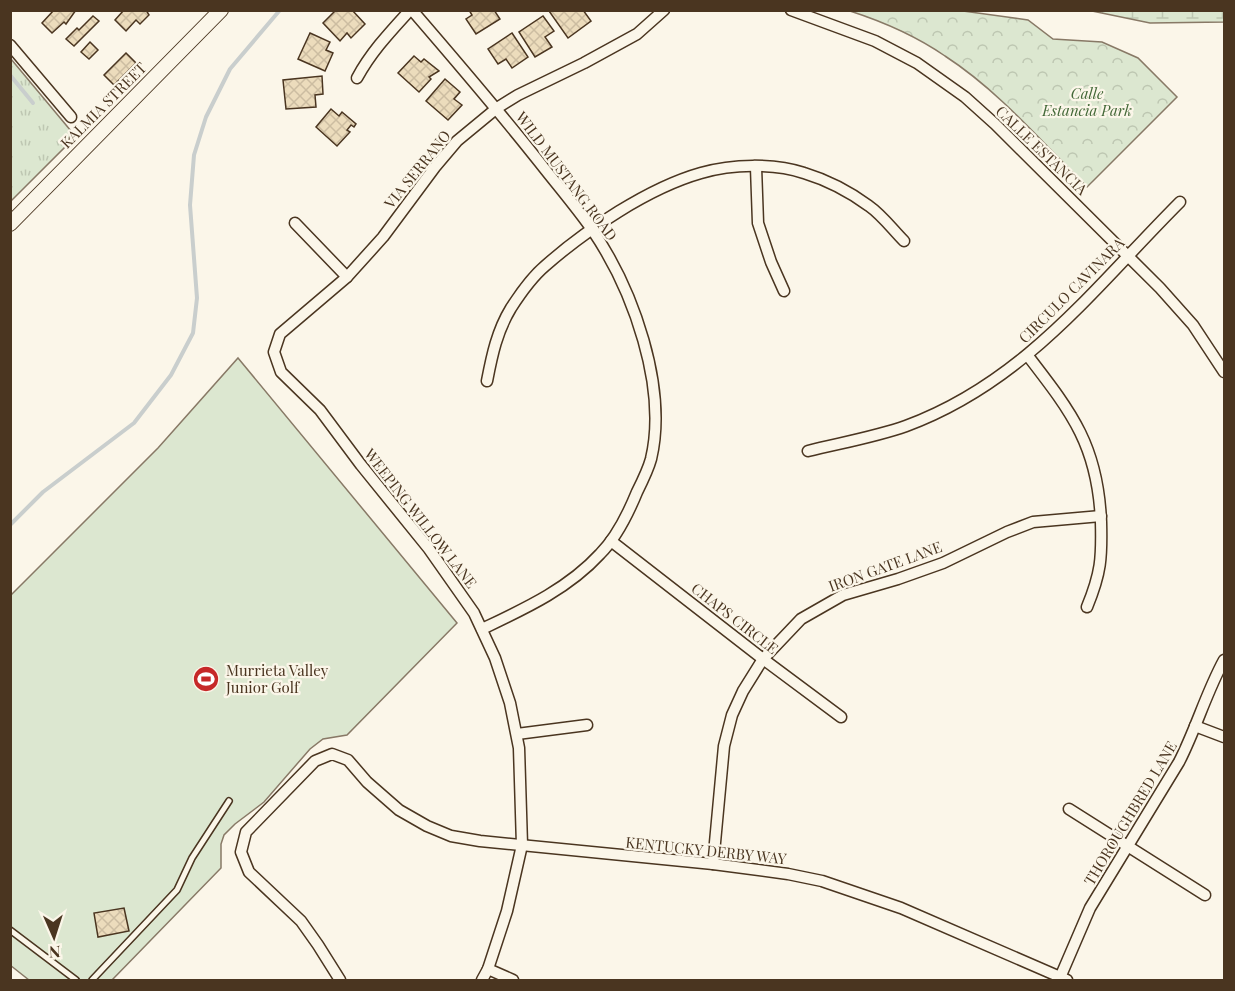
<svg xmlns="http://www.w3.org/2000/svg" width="1235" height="991" font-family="'Playfair Display',serif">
  <defs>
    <pattern id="grass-tufts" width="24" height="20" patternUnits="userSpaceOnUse" patternTransform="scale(1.5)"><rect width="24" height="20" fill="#dce7d0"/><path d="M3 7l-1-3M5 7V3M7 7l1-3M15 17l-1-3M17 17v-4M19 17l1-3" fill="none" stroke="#bec7b2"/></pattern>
    <pattern id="wetland-marsh" width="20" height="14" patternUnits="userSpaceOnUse" patternTransform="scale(1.5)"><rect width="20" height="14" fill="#dce7d0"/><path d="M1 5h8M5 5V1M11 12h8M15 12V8" fill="none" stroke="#bec7b2"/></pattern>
    <pattern id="park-crowns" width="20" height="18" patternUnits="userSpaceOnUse" patternTransform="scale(1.5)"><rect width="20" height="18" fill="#dce7d0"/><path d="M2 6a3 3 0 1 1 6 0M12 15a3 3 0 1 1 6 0" fill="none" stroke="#bec7b2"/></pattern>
    <pattern id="building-cross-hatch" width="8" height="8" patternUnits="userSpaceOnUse" patternTransform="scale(1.5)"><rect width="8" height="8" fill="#ecdcbc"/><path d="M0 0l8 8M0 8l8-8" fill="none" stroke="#ccbda1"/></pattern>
  </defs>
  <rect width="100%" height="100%" fill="#fbf6e9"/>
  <path fill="url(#grass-tufts)" stroke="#887966" stroke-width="1.5" d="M11,59L71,131L68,144L11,201Z"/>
  <path fill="url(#wetland-marsh)" stroke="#887966" stroke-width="1.5" d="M1092,11H1224V22L1150,23Z"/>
  <path fill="url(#park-crowns)" stroke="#887966" stroke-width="1.5" d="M963,11L1028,20L1053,39L1102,42L1138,58L1177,97L1087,187C1042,142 999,91 945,56C916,36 884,22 850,11Z"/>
  <path fill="#dce7d0" stroke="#887966" stroke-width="1.5" d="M238,358L457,623L347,735L323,739L310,749L264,802L235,824L224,835L221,844V868L112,980H29L10,965V596L158,448Z"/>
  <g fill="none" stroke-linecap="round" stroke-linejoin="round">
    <g stroke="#c9cecd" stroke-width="4">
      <path d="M10,75L33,103"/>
      <path d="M10,525L43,492L134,423L171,375L193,333L197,298L190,205L194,155L206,117L230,69L280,10"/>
    </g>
  </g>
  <g fill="url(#building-cross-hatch)" stroke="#4a3520" stroke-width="1.5">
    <path d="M54,10H76L66,24L64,22L52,33L42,23Z"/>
    <path d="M124,10H146L149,15L140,24L136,20L126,31L115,20Z"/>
    <path d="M336,10H352L365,24L351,38L347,33L340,41L323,23Z"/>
    <path d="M469,10H494L500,19L476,34L466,19L472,15Z"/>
    <path d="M583,10L591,21L568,38L549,11Z"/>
    <path d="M93,16L99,21L74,46L66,39L77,28L79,30Z"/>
    <path d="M543,16L554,31L545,37L552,47L535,57L519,32Z"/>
    <path d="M310,33L330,42L326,50L333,53L325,71L298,59Z"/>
    <path d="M512,33L528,57L512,68L506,59L498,64L488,49Z"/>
    <path d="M90,42L98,50L89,59L81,52Z"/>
    <path d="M126,53L136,63L114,85L104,75Z"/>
    <path d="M414,56L421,62L424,59L439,71L429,77L431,79L419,92L398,73Z"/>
    <path d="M322,76L323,94L315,95L316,107L286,109L283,80Z"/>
    <path d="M445,79L460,92L454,99L462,105L448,120L426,101Z"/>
    <path d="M331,109L339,116L342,112L356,124L354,127L351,125L347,130L350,132L337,146L316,127Z"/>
    <path d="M124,908L129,931L98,937L94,913Z"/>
  </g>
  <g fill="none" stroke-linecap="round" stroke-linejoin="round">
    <g stroke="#4a3520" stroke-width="8">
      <g id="service">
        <path d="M10,930L76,980"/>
        <path d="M92,980L177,890L192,858L229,801"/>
      </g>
    </g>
    <g stroke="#4a3520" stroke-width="13">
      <g id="minor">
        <path d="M412,10C456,61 499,111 540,163C558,186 577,208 593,231C633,290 668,387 651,459C648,470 642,482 637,492C628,514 617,537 600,554C568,589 524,609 482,629"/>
        <path d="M791,10L875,41L917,63L965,97L995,124L1160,288L1193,325L1224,372"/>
        <path d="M10,45L71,117"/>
        <path d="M357,78C371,52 390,32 410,10"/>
        <path d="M756,167L758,223L771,262L784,291"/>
        <path d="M295,223L347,277"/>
        <path d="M1028,356C1072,413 1098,446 1101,522C1102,558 1101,573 1087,607"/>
        <path d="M487,381C492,355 497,331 511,308C520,294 532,277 545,266C586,230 648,188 701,173C732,164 774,163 804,173C827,180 850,192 869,206C882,215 893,230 904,241"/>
        <path d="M808,451C840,443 875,437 906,426C1025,382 1094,288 1180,202"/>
        <path d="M611,541L763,659L841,717"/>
        <path d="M1195,726L1224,737"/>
        <path d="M517,734L587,725"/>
        <path d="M1069,809L1205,895"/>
        <path d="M713,864L724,746L732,715L743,691L763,659L801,619L843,595L898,579L943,563L1007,532L1033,522L1101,516"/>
        <path d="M488,969L513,980"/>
        <path d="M340,980L318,945L301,921L249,872L241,852L246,832L315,761L332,754L348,760L367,782L399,810L427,826L451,836L480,841L713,864L788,874L822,881L901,908L1067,980"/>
        <path d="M482,980L488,969L507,911L522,845L519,748L510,703L495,658L474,613L429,549L361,465L320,410L281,372L274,352L280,334L347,277L383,237L435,167L457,141L497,108L518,95L584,63L637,34L664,10"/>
        <path d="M1059,980L1090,908L1179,762C1196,729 1206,693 1224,660"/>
      </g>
    </g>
    <g stroke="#4a3520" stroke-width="16">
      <path id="tertiary" d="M10,224L221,10"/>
    </g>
    <use href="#service" stroke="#fbf6e9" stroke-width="5"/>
    <use href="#minor" stroke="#fbf6e9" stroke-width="10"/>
    <use href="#tertiary" stroke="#fbf6e9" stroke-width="14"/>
  </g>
  <defs>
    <g id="stadium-disc" transform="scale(1.35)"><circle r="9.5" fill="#c62828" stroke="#fbf6e9"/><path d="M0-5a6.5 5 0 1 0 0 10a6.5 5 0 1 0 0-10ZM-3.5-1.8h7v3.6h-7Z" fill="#fff"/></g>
  </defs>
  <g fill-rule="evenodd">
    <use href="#stadium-disc" x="206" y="679"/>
  </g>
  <g text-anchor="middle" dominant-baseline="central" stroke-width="4.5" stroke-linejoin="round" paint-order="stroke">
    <g font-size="15" font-style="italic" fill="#436837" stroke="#fbf6e9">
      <text x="1087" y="93">Calle<tspan x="1087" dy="17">Estancia Park</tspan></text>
    </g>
    <g font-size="15" fill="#4a3520" stroke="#fbf6e9">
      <text transform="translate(103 105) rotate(-45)">KALMIA STREET</text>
      <text transform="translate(1042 150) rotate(44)">CALLE ESTANCIA</text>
      <text transform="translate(417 169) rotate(-51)">VIA SERRANO</text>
      <text transform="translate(567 176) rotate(53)">WILD MUSTANG ROAD</text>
      <text transform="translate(1071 290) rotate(-45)">CIRCULO CAVINARA</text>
      <text transform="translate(421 518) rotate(52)">WEEPING WILLOW LANE</text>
      <text transform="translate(885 566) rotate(-20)">IRON GATE LANE</text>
      <text transform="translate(735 618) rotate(38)">CHAPS CIRCLE</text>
      <text transform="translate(1130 813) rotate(-59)">THOROUGHBRED LANE</text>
      <text transform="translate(706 850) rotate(6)">KENTUCKY DERBY WAY</text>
    </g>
    <g font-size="15" fill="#4a3520" stroke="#fbf6e9" text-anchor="start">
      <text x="226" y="670">Murrieta Valley<tspan x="226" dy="17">Junior Golf</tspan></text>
    </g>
  </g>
  <rect width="1235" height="991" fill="none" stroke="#4a3520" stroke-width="24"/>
  <g transform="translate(54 937) rotate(177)" stroke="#fbf6e9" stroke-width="4.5" paint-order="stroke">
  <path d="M0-4.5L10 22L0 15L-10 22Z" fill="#4a3520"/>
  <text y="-9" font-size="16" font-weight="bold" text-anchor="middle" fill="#4a3520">N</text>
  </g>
</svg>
